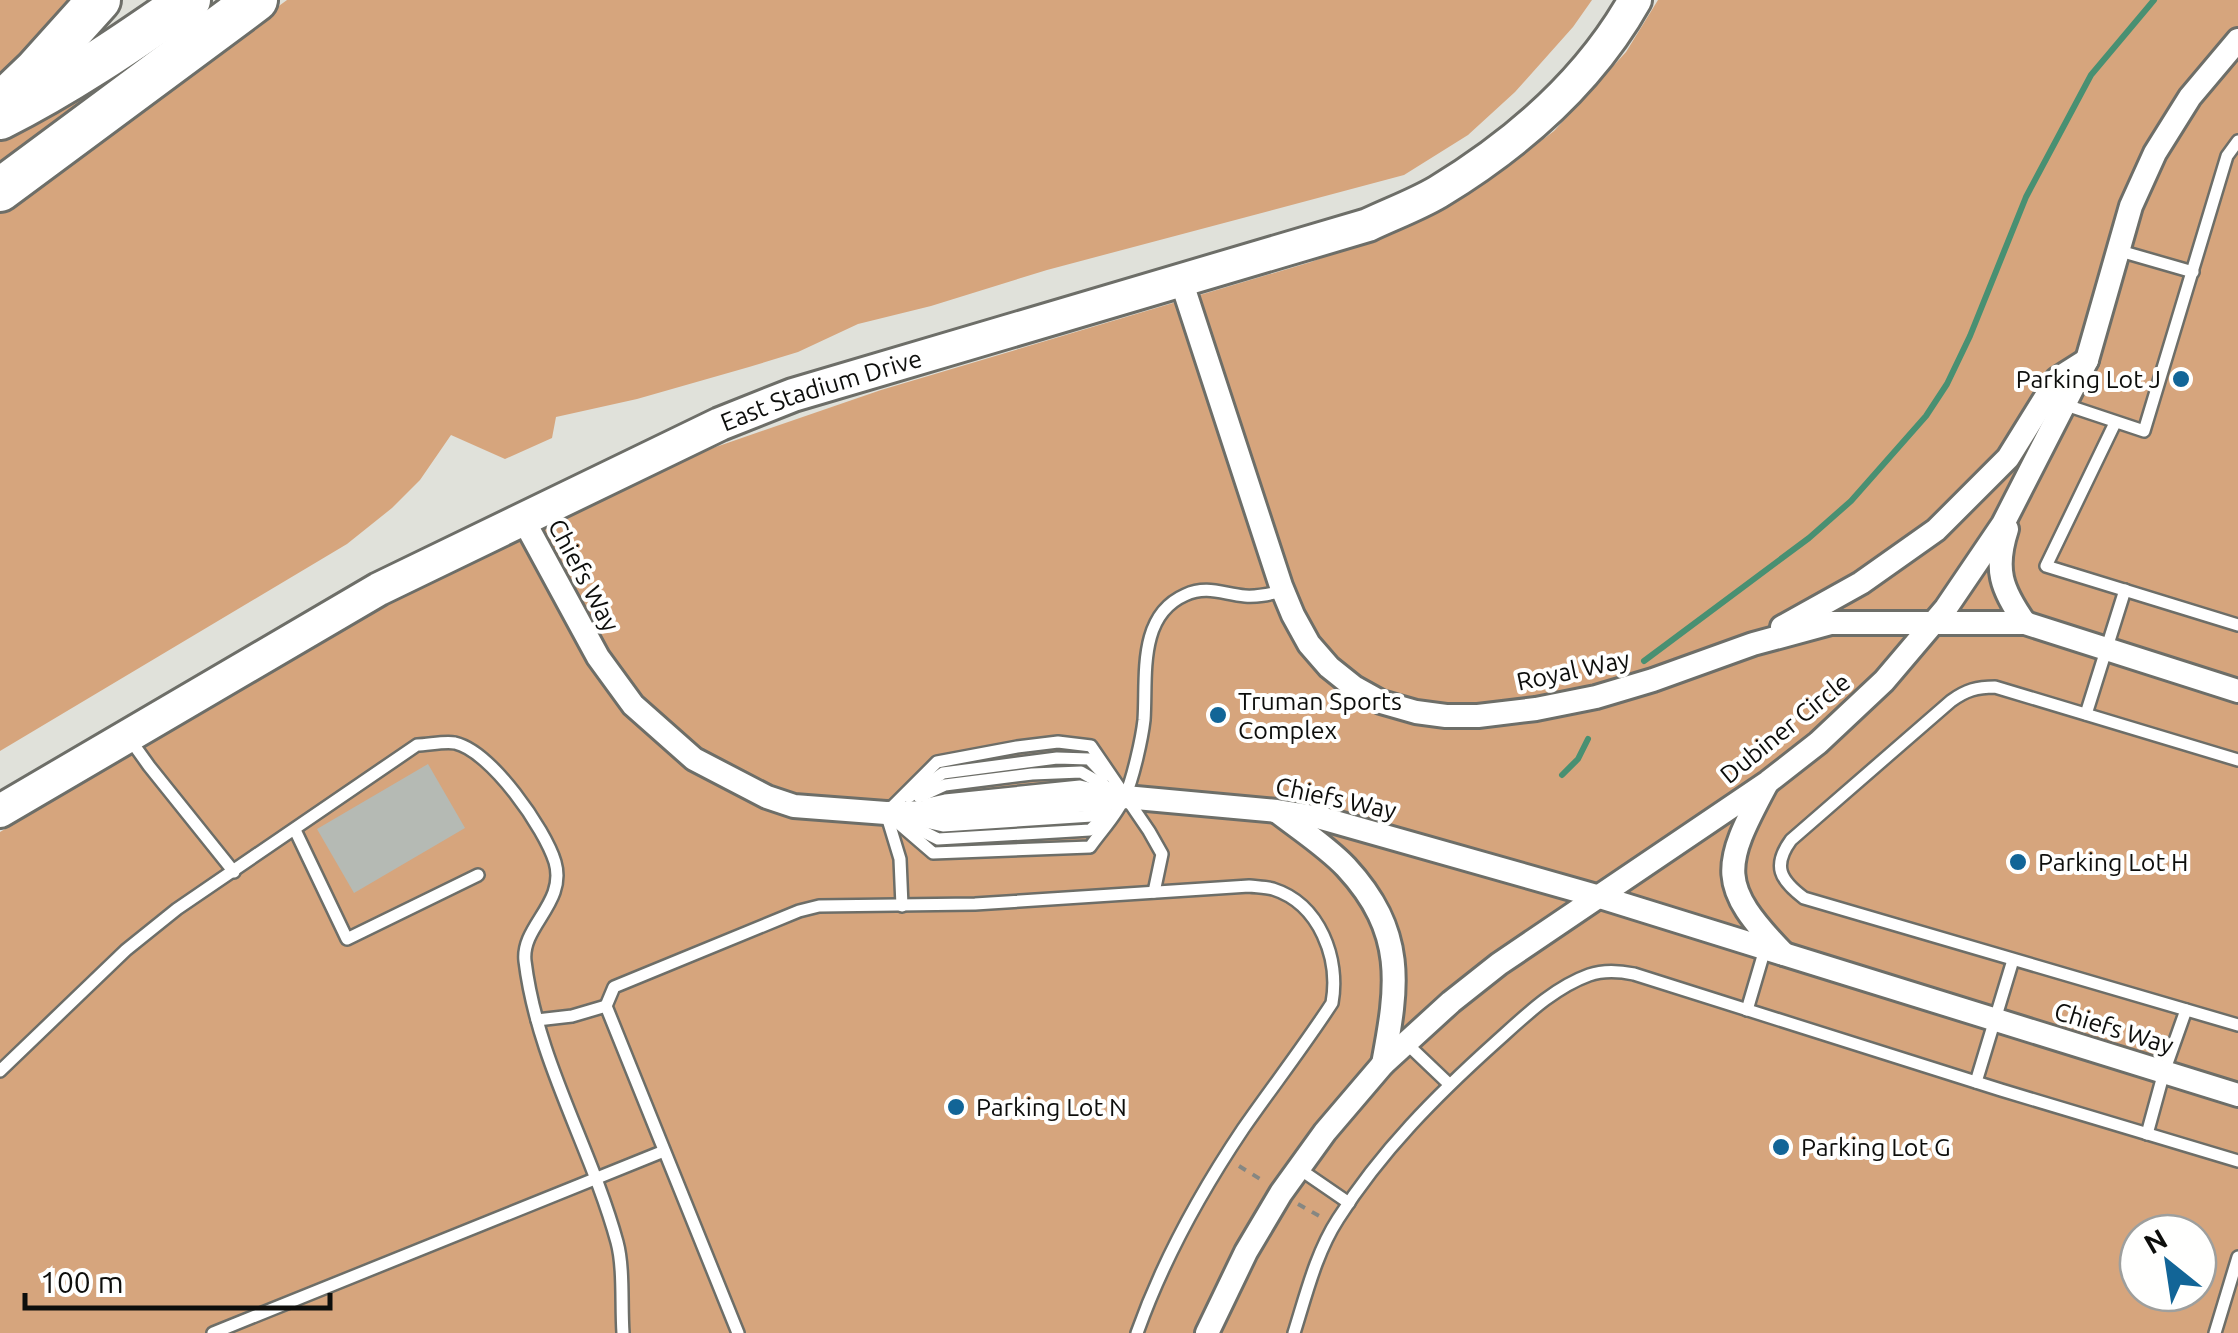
<svg xmlns="http://www.w3.org/2000/svg" width="2238" height="1333" font-family="Ubuntu,sans-serif">
  <rect width="100%" height="100%" fill="#e0e1da"/>
  <g fill="#d6a57d" fill-rule="evenodd">
    <path d="M0,0H74L0,74Z"/>
    <path d="M287,0H1592L1573,27L1515,92L1468,135L1404,175L1047,270L931,306L858,324L798,352L749,367L637,399L556,417L552,438L505,459L451,435L420,480L392,508L347,544L0,751V211Z"/>
    <path d="M1658,0H2238V1333H0V832L395,598L710,449L881,390L1311,262L1421,219L1483,184L1554,131L1626,52ZM2138,1233H2198V1293H2138Z"/>
    <path d="M101,83L100,102L0,177V142Z"/>
  </g>
  <g fill="none" stroke-linecap="round" stroke-linejoin="round">
    <g stroke="#489072" stroke-width="6">
      <path d="M1644,661L1809,538L1851,501L1926,416L1947,384L1970,336L2026,197L2091,75L2154,0"/>
      <path d="M1562,775L1578,759L1588,739"/>
    </g>
  </g>
  <path fill="#b5bab4" d="M428,764L465,828L354,893L317,829Z"/>
  <g fill="none" stroke-linecap="round" stroke-linejoin="round">
    <g stroke="#6d6e68" stroke-width="16">
      <g id="lane">
        <path d="M2120,251L2193,272"/>
        <path d="M2066,405L2144,431L2227,156L2238,141"/>
        <path d="M2115,423L2046,566L2238,625"/>
        <path d="M2086,714L2125,590"/>
        <path d="M129,738L149,766L234,872"/>
        <path d="M2238,760L1995,687C1977,687 1966,690 1951,701L1791,840C1772,866 1780,880 1804,898L2238,1025"/>
        <path d="M909,797L943,773L1057,758L1089,759L1105,776"/>
        <path d="M919,797L945,785L1032,774L1081,772L1121,795"/>
        <path d="M927,804L945,800L1080,786L1106,792"/>
        <path d="M889,810L937,762L1017,747L1058,742L1091,746L1149,831L1162,854L1154,892"/>
        <path d="M886,813L900,859L902,906"/>
        <path d="M890,816L933,853L1090,847C1101,831 1118,814 1125,796C1133,779 1142,738 1144,720C1147,678 1137,616 1185,595C1207,585 1223,594 1245,596C1259,597 1270,594 1283,591"/>
        <path d="M902,821L938,839L1090,830L1108,813"/>
        <path d="M921,821L943,826L1092,816L1104,809"/>
        <path d="M295,830L347,939L478,875"/>
        <path d="M1747,1010L1765,949"/>
        <path d="M537,1020L572,1016L606,1006"/>
        <path d="M1406,1043L1449,1084"/>
        <path d="M0,1071L126,950L177,909L417,745C428,745 444,741 455,743C491,751 545,829 555,862C567,903 521,926 525,961C537,1060 591,1147 617,1242C624,1268 621,1305 623,1333"/>
        <path d="M1976,1082L2013,960"/>
        <path d="M2147,1134L2164,1072L2186,1010"/>
        <path d="M1298,1168L1349,1203"/>
        <path d="M213,1333L664,1151"/>
        <path d="M738,1333L606,1006L614,987L799,911L819,906L975,904L1249,886C1257,887 1266,887 1273,889C1320,904 1340,959 1332,1003C1304,1046 1273,1086 1243,1129C1200,1193 1163,1260 1137,1333"/>
        <path d="M1294,1333C1306,1295 1316,1253 1338,1219C1381,1151 1437,1095 1496,1042C1524,1017 1553,988 1589,975C1603,970 1620,971 1634,974L2001,1090L2238,1161"/>
        <path d="M2215,1333L2238,1257"/>
      </g>
    </g>
    <g stroke="#6d6e68" stroke-width="28">
      <g id="street">
        <path d="M1181,280L1281,586L1293,615L1309,644L1329,667L1354,687L1381,702L1416,712L1446,716H1478L1536,709L1596,697L1653,680L1753,644L1831,623H2025L2238,691"/>
        <path d="M523,519L598,657L633,705L694,759L767,797L794,806L886,813L946,812L1125,797L1277,811L1321,818L1600,897L2238,1095"/>
        <path d="M2007,529C1994,569 2001,589 2025,623"/>
        <path d="M1782,627L1861,583L1936,530L2008,458L2057,379L2087,360"/>
        <path d="M1766,785C1722,867 1717,885 1784,954"/>
        <path d="M1279,813C1301,830 1327,847 1346,867C1406,932 1398,985 1383,1064"/>
        <path d="M1207,1333L1246,1252L1281,1193L1325,1132L1383,1064L1451,1002L1499,964L1768,782L1818,743L1884,681L1946,608L2003,524L2087,360L2131,206L2155,153L2190,97L2238,40"/>
      </g>
    </g>
    <g stroke="#6d6e68" stroke-width="38">
      <g id="secondary">
        <path id="s1" d="M0,811L379,589L720,424L793,395L1368,225C1391,214 1416,205 1438,192C1517,144 1589,82 1635,0"/>
      </g>
    </g>
    <g stroke="#6d6e68" stroke-width="48">
      <g id="highway">
        <path d="M8,97L36,70L99,0"/>
        <path d="M0,118C66,85 129,42 189,0"/>
        <path d="M0,190L256,0"/>
      </g>
    </g>
    <g stroke="#868782" stroke-width="4" stroke-dasharray="8 8" stroke-linecap="butt">
      <path d="M1239,1166L1265,1182"/>
      <path d="M1298,1204L1321,1217"/>
    </g>
    <use href="#lane" stroke="#fff" stroke-width="11"/>
    <use href="#street" stroke="#fff" stroke-width="22"/>
    <use href="#secondary" stroke="#fff" stroke-width="32"/>
    <use href="#highway" stroke="#fff" stroke-width="42"/>
  </g>
  <g fill="#126597" stroke="#fffffe" stroke-width="4">
    <circle cx="2181" cy="379" r="10"/>
    <circle cx="1218" cy="715" r="10"/>
    <circle cx="2018" cy="862" r="10"/>
    <circle cx="956" cy="1107" r="10"/>
    <circle cx="1781" cy="1147" r="10"/>
  </g>
  <g text-anchor="middle" dominant-baseline="central" stroke-width="8" stroke-linejoin="round" paint-order="stroke">
    <g font-size="25" fill="#0d0e0c" stroke="#fffffe" text-anchor="start">
      <text x="2161" y="379" text-anchor="end">Parking Lot J</text>
      <text x="1238" y="701">Truman Sports<tspan x="1238" dy="29">Complex</tspan></text>
      <text x="2038" y="862">Parking Lot H</text>
      <text x="976" y="1107">Parking Lot N</text>
      <text x="1801" y="1147">Parking Lot G</text>
    </g>
    <g font-size="25" fill="#0d0e0c" stroke="#fffffe">
      <text stroke="none"><textPath href="#s1" startOffset="925">East Stadium Drive</textPath></text>
      <text transform="translate(584 575) rotate(62)">Chiefs Way</text>
      <text transform="translate(1573 670) rotate(-12)">Royal Way</text>
      <text transform="translate(1785 728) rotate(-39)">Dubiner Circle</text>
      <text transform="translate(1336 798) rotate(12)">Chiefs Way</text>
      <text transform="translate(2114 1028) rotate(17)">Chiefs Way</text>
    </g>
  </g>
  <g transform="translate(2168 1263) rotate(330)"><circle r="48" fill="#fffffe" stroke="#9e9f9d" stroke-width="2.5"/>
  <path d="M0-8L18 38L0 25L-18 38Z" fill="#126597"/>
  <text y="-15" font-size="28" font-weight="bold" text-anchor="middle" fill="#0d0e0c">N</text>
  </g>
  <path d="M25 1293v15h305v-15" fill="none" stroke="#0d0e0c" stroke-width="5"/>
  <text x="40" y="1293" font-size="30" fill="#0d0e0c" stroke="#fffffe" stroke-width="8" paint-order="stroke">100 m</text>
</svg>
